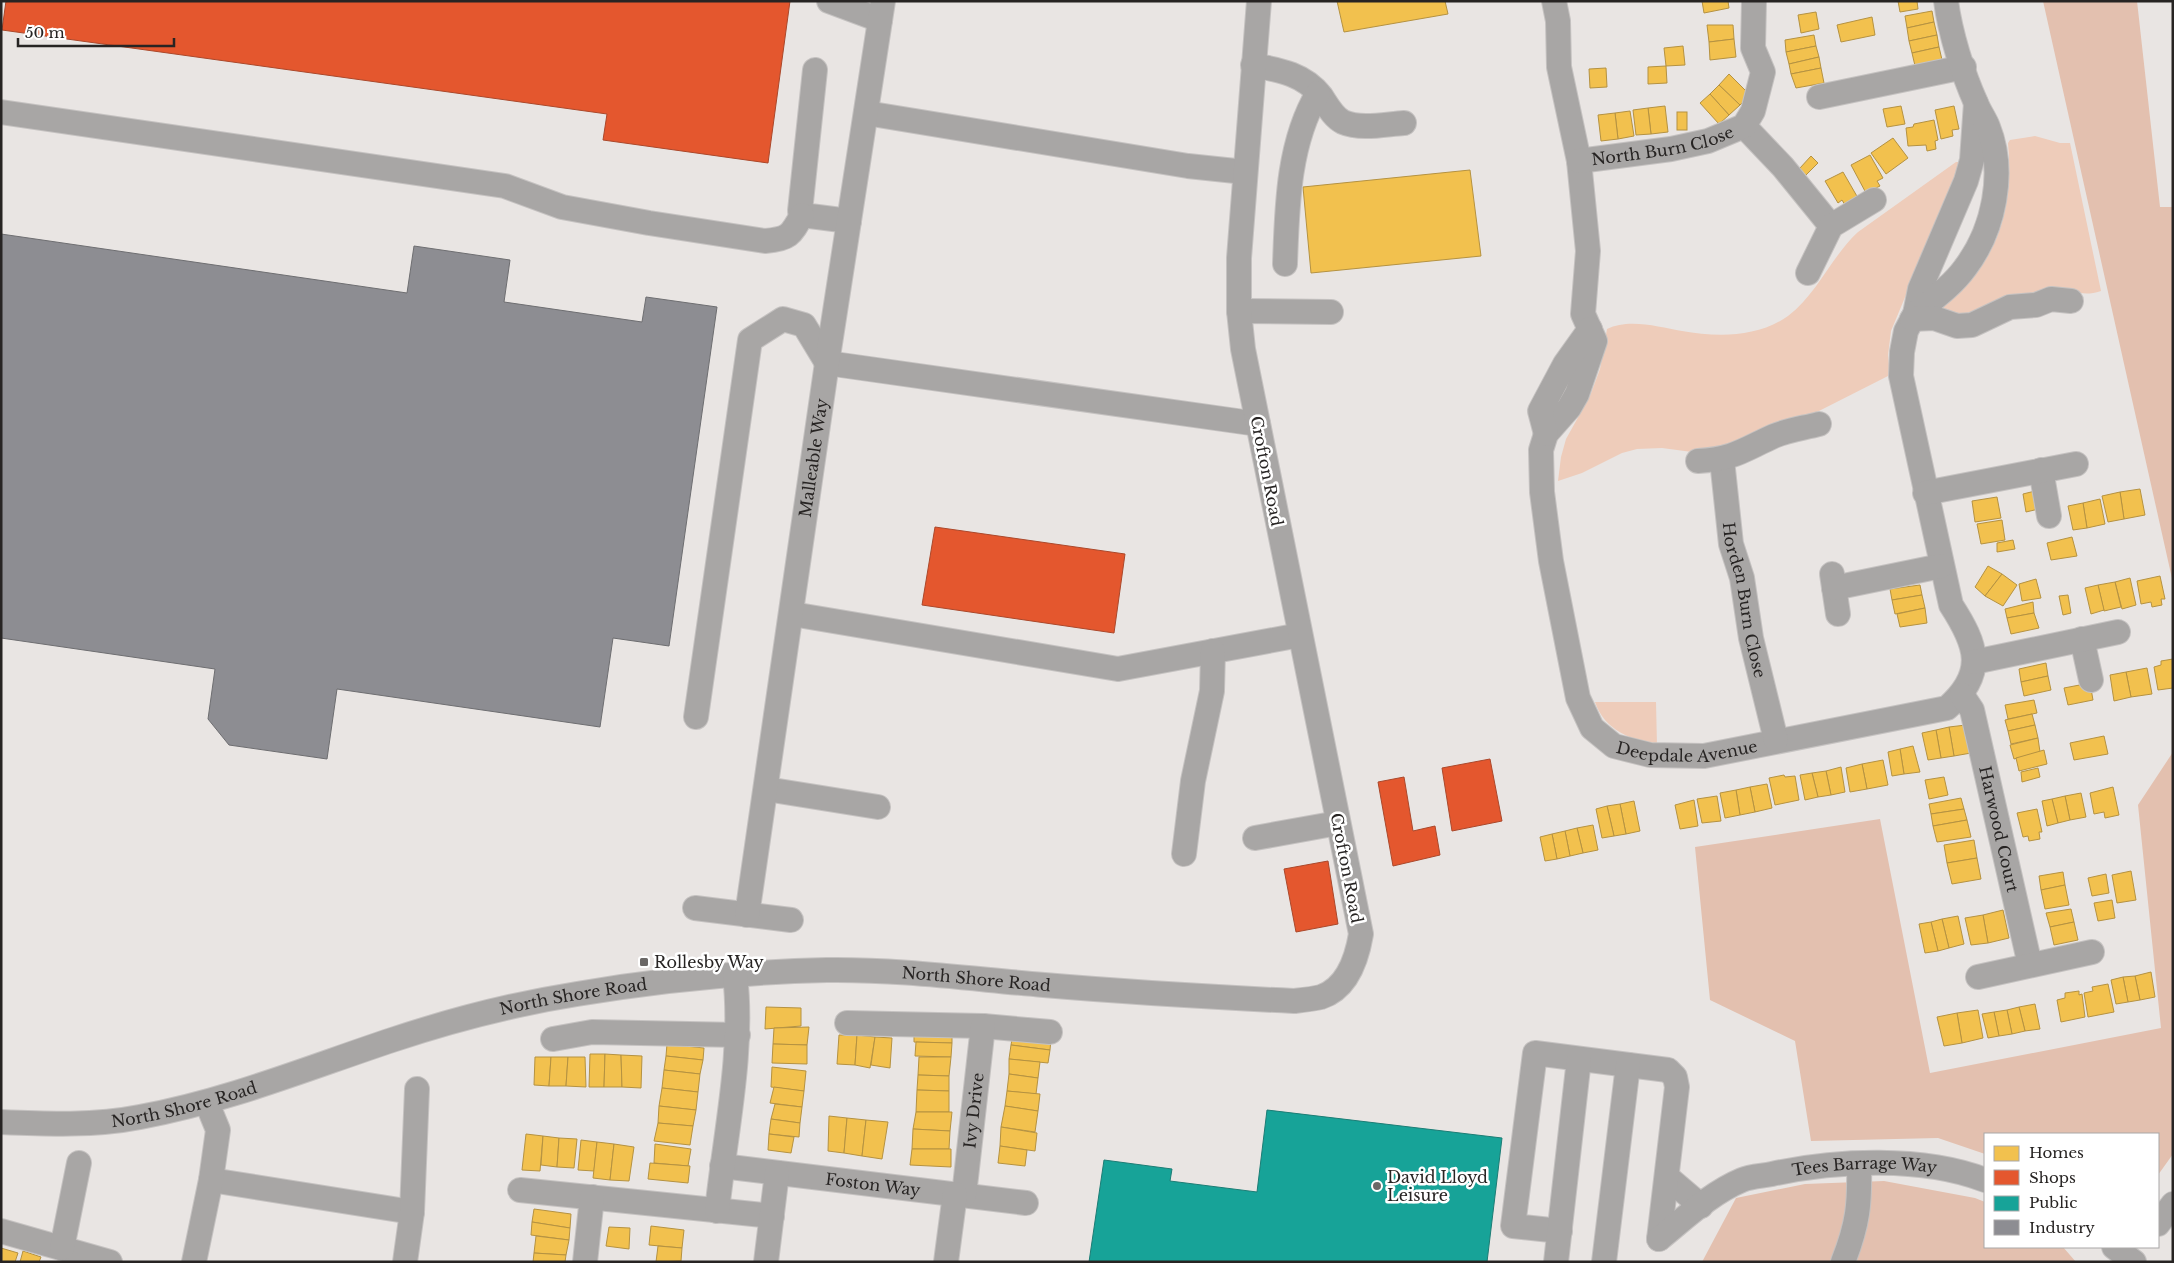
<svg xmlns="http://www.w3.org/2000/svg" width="2174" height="1263" font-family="'Libre Baskerville',serif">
  <rect width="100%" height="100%" fill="#e9e5e3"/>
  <g fill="#eeccba">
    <path d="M2035,136L2060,143H2070L2101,291C2076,299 2074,285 2053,289L1971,317L1942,309C1954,293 1971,281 1983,264C2007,228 2012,185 2008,143L2010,140Z"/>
    <path d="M1956,162H1961L1891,331L1888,355L1890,375L1815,413L1750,441L1692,452L1662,448L1637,449L1622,453L1582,473L1558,481L1561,457L1566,439L1590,396L1600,369L1607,329C1629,318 1659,327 1682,331C1717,337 1757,338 1788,316C1818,293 1831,257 1858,232Z"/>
    <path d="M1595,702H1656L1657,746C1631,739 1605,731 1595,702Z"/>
  </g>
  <g fill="#e3c0af">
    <path d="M2043,1H2137L2160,207H2173V583Z"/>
    <path d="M2173,752V1154L2158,1175V1134H1985V1154L1938,1138L1811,1141L1795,1041L1710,1000L1695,847L1880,819L1930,1073L2161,1028L2138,805Z"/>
    <path d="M1884,1181L1975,1198L1985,1202V1247H2063L2076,1262H1702L1736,1198L1805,1184Z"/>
  </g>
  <g fill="#f2c14e" stroke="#b59241">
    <path d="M1337,1H1445L1448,14L1344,32Z"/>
    <path d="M1702,1H1728L1729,8L1704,13Z"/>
    <path d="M1898,1H1917L1918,9L1900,12Z"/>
    <path d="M1932,11L1934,22L1907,28L1905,16Z"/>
    <path d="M1816,12L1819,29L1801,33L1798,15Z"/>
    <path d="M1872,17L1875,35L1841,42L1837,25Z"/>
    <path d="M1934,22L1937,35L1909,41L1907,28Z"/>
    <path d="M1707,25H1733L1734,39L1709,42Z"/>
    <path d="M1814,35L1816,46L1786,52L1785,40Z"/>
    <path d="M1937,35L1939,47L1912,53L1909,41Z"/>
    <path d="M1734,39L1736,57L1710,60L1709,42Z"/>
    <path d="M1683,46L1685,65L1666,66L1664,48Z"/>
    <path d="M1816,46L1819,57L1789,64L1786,52Z"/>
    <path d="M1939,47L1943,64L1916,70L1912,53Z"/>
    <path d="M1819,57L1821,68L1791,74L1789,64Z"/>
    <path d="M1666,66L1667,83L1648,84V67Z"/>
    <path d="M1606,68L1607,87L1590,88L1589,69Z"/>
    <path d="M1821,68L1824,83L1796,88L1791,74Z"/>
    <path d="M1729,74L1750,95L1740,105L1719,85Z"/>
    <path d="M1719,85L1740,105L1729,115L1710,94Z"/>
    <path d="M1710,94L1729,115L1719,124L1700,103Z"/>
    <path d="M1665,106L1668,132L1651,134L1648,108Z"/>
    <path d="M1901,106L1905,124L1887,127L1883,109Z"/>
    <path d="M1954,106L1959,129L1952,130L1953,136L1941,139L1935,110Z"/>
    <path d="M1648,108L1651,134L1636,135L1633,110Z"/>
    <path d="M1630,111L1634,136L1618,139L1615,113Z"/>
    <rect x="1677" y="112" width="10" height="18"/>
    <path d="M1615,113L1618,139L1601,141L1598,115Z"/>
    <path d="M1934,120L1938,140L1935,141L1936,149L1927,151L1926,145L1908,146L1906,128L1913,127L1914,124Z"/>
    <path d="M1893,138L1908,158L1886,174L1871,153Z"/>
    <path d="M1870,155L1883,178L1877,181L1880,186L1866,193L1851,165Z"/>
    <path d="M1811,156L1818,163L1805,176L1800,168Z"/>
    <path d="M1470,170L1481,256L1311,273L1303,187Z"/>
    <path d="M1843,172L1858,198L1845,205L1842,200L1838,203L1825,181Z"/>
    <path d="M2140,489L2145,515L2124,519L2120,492Z"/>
    <path d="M2039,490L2043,508L2026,512L2023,494Z"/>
    <path d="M2120,492L2124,519L2108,522L2102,496Z"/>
    <path d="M1997,497L2001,518L1975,522L1972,501Z"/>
    <path d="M2100,499L2105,524L2087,528L2083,503Z"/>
    <path d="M2083,503L2087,528L2073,530L2068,506Z"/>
    <path d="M2002,520L2005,540L1981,544L1977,524Z"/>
    <path d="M2072,537L2077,556L2051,560L2047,543Z"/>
    <path d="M2013,540L2015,549L1997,552V543Z"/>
    <path d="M1988,566L2002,574L1985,596L1975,587Z"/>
    <path d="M2002,574L2017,585L2003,606L1985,596Z"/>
    <path d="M2160,576L2165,599H2161L2162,605L2152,607L2151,602L2141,604L2137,581Z"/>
    <path d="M2130,578L2136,605L2122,609L2115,582Z"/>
    <path d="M2036,579L2041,598L2022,601L2019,584Z"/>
    <path d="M2115,582L2121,607L2104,611L2098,585Z"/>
    <path d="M1920,585L1922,595L1892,600L1890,589Z"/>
    <path d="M2098,585L2104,610L2091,614L2085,588Z"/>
    <path d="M1922,595L1925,608L1895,614L1892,600Z"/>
    <path d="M2068,595L2071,613L2063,615L2059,596Z"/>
    <path d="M2033,602L2034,613L2007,618L2005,609Z"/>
    <path d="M1925,608L1927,623L1900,627L1897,614Z"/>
    <path d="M2034,613L2039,628L2011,634L2007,618Z"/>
    <path d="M2173,659V688L2158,690L2154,667L2161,665V661Z"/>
    <path d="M2046,663L2048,676L2021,682L2019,669Z"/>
    <path d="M2147,668L2152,694L2131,697L2126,672Z"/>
    <path d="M2126,672L2131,697L2114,701L2110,675Z"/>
    <path d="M2048,676L2051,690L2024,696L2021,682Z"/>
    <path d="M2090,683L2093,700L2068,705L2064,688Z"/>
    <path d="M2034,700L2037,713L2008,719L2005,705Z"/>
    <path d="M2032,714L2035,725L2008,731L2005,720Z"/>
    <path d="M1966,725L1971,753L1954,756L1949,727Z"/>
    <path d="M2035,725L2038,738L2011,744L2008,731Z"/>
    <path d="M1949,727L1954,756L1941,758L1936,730Z"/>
    <path d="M1936,730L1941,758L1928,760L1922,733Z"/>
    <path d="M2104,736L2108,754L2074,760L2070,743Z"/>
    <path d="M2038,738L2040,752L2014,759L2010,745Z"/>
    <path d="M1913,746L1920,772L1904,774L1900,749Z"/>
    <path d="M1900,749L1904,774L1892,776L1888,752Z"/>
    <path d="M2044,750L2047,764L2019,771L2016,758Z"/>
    <path d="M1883,760L1888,785L1867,789L1862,764Z"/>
    <path d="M1862,764L1867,789L1850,792L1846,768Z"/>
    <path d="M1841,767L1845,792L1831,795L1826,771Z"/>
    <path d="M2038,768L2040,777L2022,782L2021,772Z"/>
    <path d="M1826,771L1831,795L1818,797L1812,773Z"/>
    <path d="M1812,773L1818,797L1805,800L1800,775Z"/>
    <path d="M1784,775L1785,777L1795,776L1799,800L1775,805L1769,778Z"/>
    <path d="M1944,777L1948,795L1929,799L1925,780Z"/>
    <path d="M1767,784L1772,808L1755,812L1750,787Z"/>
    <path d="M1750,787L1755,812L1740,815L1736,790Z"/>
    <path d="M2113,787L2119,815L2105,818L2104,812L2094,814L2090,793Z"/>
    <path d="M1736,790L1740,815L1725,818L1720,793Z"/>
    <path d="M2081,793L2086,817L2070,820L2065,796Z"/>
    <path d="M1717,796L1721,821L1702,823L1697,799Z"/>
    <path d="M2065,796L2070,820L2058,823L2052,799Z"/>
    <path d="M1961,798L1964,809L1931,814L1929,804Z"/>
    <path d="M2052,799L2058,823L2047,826L2042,801Z"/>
    <path d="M1694,800L1698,826L1680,829L1675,805Z"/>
    <path d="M1634,801L1640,831L1626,834L1620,804Z"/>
    <path d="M1620,804L1626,834L1614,836L1607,806Z"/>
    <path d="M1607,806L1614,836L1602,838L1596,809Z"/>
    <path d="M1964,809L1967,820L1933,826L1931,814Z"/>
    <path d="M2037,809L2042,832H2039L2040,839L2029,841L2028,836L2023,837L2017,813Z"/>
    <path d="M1967,820L1971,837L1937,842L1933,826Z"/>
    <path d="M1593,825L1598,850L1583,853L1577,828Z"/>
    <path d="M1577,828L1583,853L1570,856L1565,831Z"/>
    <path d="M1565,831L1570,856L1557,859L1552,834Z"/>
    <path d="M1552,834L1557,859L1545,861L1540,837Z"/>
    <path d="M1974,840L1977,858L1947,863L1944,845Z"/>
    <path d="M1977,858L1981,879L1952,884L1947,863Z"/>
    <path d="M2131,871L2136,900L2117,903L2112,875Z"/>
    <path d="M2063,872L2065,885L2041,890L2039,876Z"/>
    <path d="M2106,874L2109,893L2092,896L2088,878Z"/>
    <path d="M2065,885L2069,905L2045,909L2041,890Z"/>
    <path d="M2112,900L2115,918L2098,921L2094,903Z"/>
    <path d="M2071,909L2074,922L2050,927L2046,913Z"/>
    <path d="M2003,910L2009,938L1988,943L1983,915Z"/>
    <path d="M1983,915L1988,943L1971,945L1965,918Z"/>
    <path d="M1958,916L1964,944L1949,948L1942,919Z"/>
    <path d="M1942,919L1949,948L1938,951L1931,922Z"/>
    <path d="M1931,922L1938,951L1925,953L1919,924Z"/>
    <path d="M2074,922L2078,940L2054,945L2050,927Z"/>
    <path d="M2151,972L2155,997L2140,1000L2135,976Z"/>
    <path d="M2135,976L2140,1000L2128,1002L2123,977Z"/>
    <path d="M2123,977L2128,1002L2116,1004L2111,980Z"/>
    <path d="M2108,984L2114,1012L2088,1017L2084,993L2093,991L2092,987Z"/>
    <path d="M2079,991V995L2082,994L2085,1017L2061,1022L2057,1000L2065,998V993Z"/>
    <path d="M2035,1004L2040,1029L2025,1031L2019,1007Z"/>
    <path d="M766,1007L801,1008V1026L765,1029Z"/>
    <path d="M2019,1007L2025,1031L2012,1034L2007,1010Z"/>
    <path d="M1978,1010L1983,1038L1962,1043L1957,1013Z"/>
    <path d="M2007,1010L2012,1034L1999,1036L1994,1012Z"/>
    <path d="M1994,1012L1999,1036L1988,1038L1982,1014Z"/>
    <path d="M1957,1013L1962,1043L1944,1046L1937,1017Z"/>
    <path d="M809,1027L807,1045L773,1044L774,1028Z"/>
    <path d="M914,1032L952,1033V1043L914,1042Z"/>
    <path d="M1013,1034L1051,1039L1050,1050L1011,1045Z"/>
    <path d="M839,1035H857L855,1065L837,1064Z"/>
    <path d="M857,1035L875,1037L870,1068L855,1065Z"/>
    <path d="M875,1037L892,1038L890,1068L871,1065Z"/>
    <path d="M916,1042L952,1043L951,1057L915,1056Z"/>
    <path d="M667,1044L704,1048L703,1060L666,1056Z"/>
    <path d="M773,1044L807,1045V1064L772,1063Z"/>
    <path d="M1011,1045L1050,1050L1048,1063L1009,1059Z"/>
    <path d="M590,1054H605L604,1087H589Z"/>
    <path d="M605,1054L621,1055L622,1087H604Z"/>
    <path d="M621,1055L642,1056L641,1088L622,1087Z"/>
    <path d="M666,1056L703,1060L700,1074L664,1070Z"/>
    <path d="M535,1057H551L549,1086L534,1085Z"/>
    <path d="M551,1057H568L566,1086H549Z"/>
    <path d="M568,1057H585L586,1087L566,1086Z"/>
    <path d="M919,1057H951L949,1076L918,1075Z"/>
    <path d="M1009,1059L1040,1062L1038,1078L1009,1074Z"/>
    <path d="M772,1067L806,1071L804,1091L771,1087Z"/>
    <path d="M664,1070L700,1074L698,1092L662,1088Z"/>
    <path d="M1009,1074L1038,1078L1036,1094L1007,1091Z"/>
    <path d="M918,1075L949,1076V1091L917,1090Z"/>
    <path d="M774,1087L804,1091L802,1107L770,1103Z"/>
    <path d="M662,1088L698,1092L696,1110L659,1106Z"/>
    <path d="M917,1090L949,1091V1112H916Z"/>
    <path d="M1007,1091L1040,1094L1038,1111L1005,1106Z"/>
    <path d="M775,1104L802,1107L800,1123L771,1119Z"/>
    <path d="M659,1106L696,1110L693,1126L658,1123Z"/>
    <path d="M1005,1106L1038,1111L1035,1132L1001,1127Z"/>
    <path d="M916,1112H952L950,1131L913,1129Z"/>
    <path d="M829,1116L847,1118L844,1153L828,1151Z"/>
    <path d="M847,1118L866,1120L862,1156L844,1153Z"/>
    <path d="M771,1119L800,1123L799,1137L769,1134Z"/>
    <path d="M866,1120L888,1122L882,1159L862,1156Z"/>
    <path d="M658,1123L693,1126L690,1145L654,1141Z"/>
    <path d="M1001,1127L1037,1133L1035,1151L1000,1146Z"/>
    <path d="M913,1129L950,1131L949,1149H912Z"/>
    <path d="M526,1134L543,1136L540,1171L522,1170Z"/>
    <path d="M769,1134L794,1137L791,1153L768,1150Z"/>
    <path d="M543,1136L559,1138L557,1167L541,1165Z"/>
    <path d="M559,1138L577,1139L574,1168L557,1167Z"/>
    <path d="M581,1140L597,1142L594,1171L578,1170Z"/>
    <path d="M597,1142L614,1144L610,1180L593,1178Z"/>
    <path d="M614,1144L634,1147L629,1181L610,1180Z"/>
    <path d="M655,1144L691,1149L688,1166L654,1163Z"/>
    <path d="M1000,1146L1027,1150L1025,1166L998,1163Z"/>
    <path d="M912,1149H951V1167L910,1165Z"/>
    <path d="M650,1163L690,1166L688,1183L648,1179Z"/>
    <path d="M534,1209L571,1214L570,1228L532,1222Z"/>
    <path d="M532,1222L570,1228L569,1240L531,1235Z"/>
    <path d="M651,1226L684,1230L682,1248L649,1245Z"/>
    <path d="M609,1227L630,1228L629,1249L606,1246Z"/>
    <path d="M536,1236L569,1240L566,1255L534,1253Z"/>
    <path d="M658,1246L682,1248L681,1261L656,1262Z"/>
    <path d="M1,1248L18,1253L15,1262H1Z"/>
    <path d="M23,1251L41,1257L39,1262H20Z"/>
    <path d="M534,1253L566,1255L565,1262H533Z"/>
  </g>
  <g fill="#e4572e" stroke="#ab482b">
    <path d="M6,1H790L768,163L603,140L607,114L2,30Z"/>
    <path d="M935,527L1125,554L1114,633L922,605Z"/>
    <path d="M1490,759L1502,821L1452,831L1442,768Z"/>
    <path d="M1404,777L1413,831L1435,826L1440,855L1393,866L1378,782Z"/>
    <path d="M1328,861L1338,924L1296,932L1284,869Z"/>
  </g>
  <path fill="#17a398" stroke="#1c7d75" d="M1267,1110L1502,1138L1487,1262H1089L1104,1160L1172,1169L1170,1181L1257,1192Z"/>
  <path fill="#8d8d92" stroke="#6e6e71" d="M1,234L407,293L414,246L510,260L504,302L642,322L646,297L717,307L669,646L613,638L600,727L337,689L327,759L229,745L208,719L215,669L1,638Z"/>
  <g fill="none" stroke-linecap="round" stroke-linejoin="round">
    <g stroke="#c5c2c1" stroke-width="26">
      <g id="minor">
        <path d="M829,1L880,20"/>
        <path id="s1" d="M1554,1L1558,21L1559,67L1579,161L1588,251L1583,314L1595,341L1577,394L1569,408L1546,434L1541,450L1542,492L1551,561L1578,698L1592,728L1614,746L1650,755L1704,756L1947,708C1987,673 1977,645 1951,605L1901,376L1902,352L1906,331L1915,314L1920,289L1966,181L1972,160L1976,103"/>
        <path d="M1253,65C1279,70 1304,74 1321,96C1327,105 1333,117 1343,122C1361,130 1386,124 1404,123"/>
        <path d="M815,70L800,211L802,215L849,221"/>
        <path d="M1819,97L1964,67"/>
        <path d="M1,112L505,186L562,207L649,223L765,241C789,239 791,235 802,215"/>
        <path d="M866,113L1188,166L1245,172"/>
        <path d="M1744,126L1783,167L1831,226"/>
        <path id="s2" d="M1579,161L1671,149L1708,141L1744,126L1753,111L1763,72L1753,48L1754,1"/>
        <path d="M1285,264C1287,207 1288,143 1318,93"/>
        <path d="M1808,273L1831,226L1874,200"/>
        <path d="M1239,311L1331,312"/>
        <path d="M1915,314C1932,300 1952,286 1965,268C1994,230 2006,172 1988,127C1985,119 1979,111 1976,103C1963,74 1950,33 1946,1"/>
        <path d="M1912,319L1934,318L1957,326L1972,325L2010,307L2036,305L2051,299L2071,301"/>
        <path d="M1546,434L1540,411L1565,364L1590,329"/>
        <path id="s3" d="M1722,460L1731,544L1742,578L1751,638L1776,740"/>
        <path d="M1698,461C1734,459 1743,450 1774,436C1788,430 1804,428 1819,424"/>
        <path d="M2041,470L2049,516"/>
        <path d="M1925,493L2076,464"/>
        <path d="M1832,574L1838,614"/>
        <path d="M1834,588L1941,566"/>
        <path d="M792,614L1118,669L1300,635"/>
        <path d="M2082,639L2091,680"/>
        <path d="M1974,662L2118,632"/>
        <path id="s4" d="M1962,695L1972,710L2030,965"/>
        <path d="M696,717L750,340L783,319L804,325L827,363L1258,424"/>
        <path d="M766,789L878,807"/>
        <path d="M1255,838L1338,823"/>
        <path d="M1184,854L1193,781L1212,691L1213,651"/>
        <path d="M695,908L791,920"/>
        <path id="s5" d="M747,915L827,363L883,1"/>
        <path d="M1978,977L2092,952"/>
        <path d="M847,1023L983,1026L1050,1032"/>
        <path d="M553,1039L592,1032L738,1035"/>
        <path id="s6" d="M1,1122C47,1124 95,1126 140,1117C227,1101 308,1068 392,1040C452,1020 514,1004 577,994C659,980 743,972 827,970C899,969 972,979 1044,985C1127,992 1211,997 1294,1001C1303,1000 1313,999 1321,997C1348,988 1357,958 1361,934L1243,349L1239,311V258L1259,1"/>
        <path id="s7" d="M722,1166L1026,1203"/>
        <path d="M1667,1177L1701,1206"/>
        <path d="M211,1180L412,1212"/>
        <path d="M520,1190L772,1216"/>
        <path id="s8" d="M964,1195L983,1026"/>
        <path d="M717,1211C725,1134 744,1052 735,975"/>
        <path d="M2158,1224L2173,1204"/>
        <path d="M1,1231L110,1262"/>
        <path d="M1560,1231L1513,1226L1535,1053L1668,1070L1675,1077L1677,1087L1659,1239"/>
        <path id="s9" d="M1659,1239C1685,1218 1711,1193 1742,1180C1751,1176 1762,1176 1772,1174C1836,1160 1923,1156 1985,1180"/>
        <path d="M2114,1247L2134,1262"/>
        <path d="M62,1248L79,1163"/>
        <path d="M194,1262L211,1180L218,1130L207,1103"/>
        <path d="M405,1262L412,1212L417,1089"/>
        <path d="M585,1262L592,1197"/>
        <path d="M766,1262L777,1173"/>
        <path d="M946,1262L955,1194"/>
        <path d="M1556,1262L1579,1059"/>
        <path d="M1604,1262L1628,1065"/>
        <path d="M1843,1262C1858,1224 1860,1204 1859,1164"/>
      </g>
    </g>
    <use href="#minor" stroke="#a8a6a5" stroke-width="24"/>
  </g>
  <g fill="#6b6866" stroke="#fff" stroke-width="2">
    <rect x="639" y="957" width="10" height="10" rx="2.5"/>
    <circle cx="1377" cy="1186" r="5"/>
  </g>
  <g text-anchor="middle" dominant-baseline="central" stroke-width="5" stroke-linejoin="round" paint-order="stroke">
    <g font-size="16" fill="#272423" stroke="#fff">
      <text stroke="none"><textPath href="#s2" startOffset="85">North Burn Close</textPath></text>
      <text stroke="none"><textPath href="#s5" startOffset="462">Malleable Way</textPath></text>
      <text transform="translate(1267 471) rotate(79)">Crofton Road</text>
      <text stroke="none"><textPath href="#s3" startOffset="142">Horden Burn Close</textPath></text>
      <text stroke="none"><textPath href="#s1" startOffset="856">Deepdale Avenue</textPath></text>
      <text stroke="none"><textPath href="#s4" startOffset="140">Harwood Court</textPath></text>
      <text transform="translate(1347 868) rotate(79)">Crofton Road</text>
      <text stroke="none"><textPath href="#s6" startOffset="995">North Shore Road</textPath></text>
      <text stroke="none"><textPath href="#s6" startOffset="590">North Shore Road</textPath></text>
      <text stroke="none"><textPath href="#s6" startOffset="185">North Shore Road</textPath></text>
      <text stroke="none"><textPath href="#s8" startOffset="85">Ivy Drive</textPath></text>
      <text stroke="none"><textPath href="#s9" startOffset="226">Tees Barrage Way</textPath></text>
      <text stroke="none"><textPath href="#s7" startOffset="152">Foston Way</textPath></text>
    </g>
    <g font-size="16" fill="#272423" stroke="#fff" text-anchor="start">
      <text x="654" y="962">Rollesby Way</text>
      <text x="1387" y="1177">David Lloyd<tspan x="1387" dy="18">Leisure</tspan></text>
    </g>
  </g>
  <rect width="2174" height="1263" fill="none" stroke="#272423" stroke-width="5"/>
  <rect x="1984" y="1133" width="175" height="115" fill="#ffffff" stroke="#a9a7a7"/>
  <rect x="1994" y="1146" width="25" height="15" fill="#f2c14e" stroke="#a9a7a7"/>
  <text x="2029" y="1158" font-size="15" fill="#272423">Homes</text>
  <rect x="1994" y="1170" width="25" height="15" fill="#e4572e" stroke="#a9a7a7"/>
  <text x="2029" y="1183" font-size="15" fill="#272423">Shops</text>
  <rect x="1994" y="1196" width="25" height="15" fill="#17a398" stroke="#a9a7a7"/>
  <text x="2029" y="1208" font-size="15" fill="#272423">Public</text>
  <rect x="1994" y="1220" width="25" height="15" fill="#8d8d92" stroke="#a9a7a7"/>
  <text x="2029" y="1233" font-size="15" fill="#272423">Industry</text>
  <path d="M18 38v8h156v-8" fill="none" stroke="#272423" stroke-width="2.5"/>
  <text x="25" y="38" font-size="15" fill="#272423" stroke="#ffffff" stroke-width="4" paint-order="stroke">50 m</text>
</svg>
